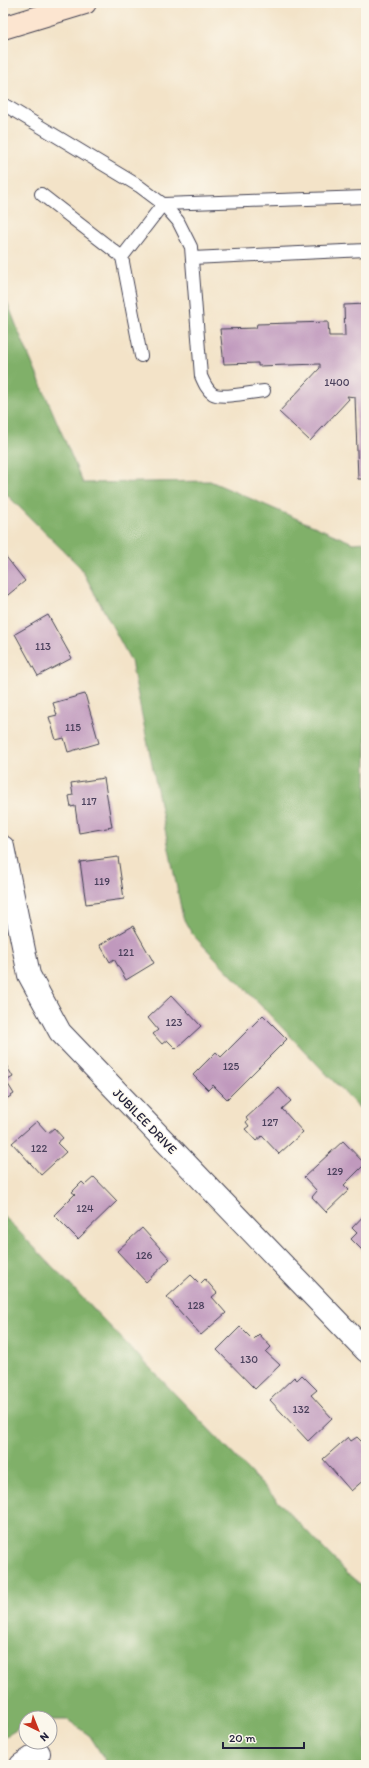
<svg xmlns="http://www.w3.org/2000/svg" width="369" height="1768" font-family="Itim,sans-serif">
  <rect width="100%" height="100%" fill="#fbf7ec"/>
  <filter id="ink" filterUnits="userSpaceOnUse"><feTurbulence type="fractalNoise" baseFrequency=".025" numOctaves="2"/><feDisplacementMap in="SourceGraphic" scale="8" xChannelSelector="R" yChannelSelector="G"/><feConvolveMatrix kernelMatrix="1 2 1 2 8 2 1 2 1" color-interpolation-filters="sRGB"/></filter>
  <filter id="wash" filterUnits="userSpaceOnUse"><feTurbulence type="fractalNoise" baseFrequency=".012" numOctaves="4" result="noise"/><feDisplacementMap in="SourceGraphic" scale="16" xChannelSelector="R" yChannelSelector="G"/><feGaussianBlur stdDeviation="0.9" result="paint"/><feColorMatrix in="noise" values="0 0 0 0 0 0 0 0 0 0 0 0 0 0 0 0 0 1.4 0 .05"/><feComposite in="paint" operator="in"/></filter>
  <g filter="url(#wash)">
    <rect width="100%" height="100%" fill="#f3e3c8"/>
    <g fill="#80b069" stroke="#516952">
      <path d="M3,291L20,335L83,483L210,481L353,543L366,542V1115L192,934L183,918L131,661L81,568L3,491Z"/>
      <path d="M3,1215L348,1574L366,1589V1765H108L90,1736L68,1720H50V1718H26V1724L3,1738Z"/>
    </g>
    <g id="blocks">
      <g fill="#c099bd">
        <path d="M366,304V479H358L355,397L347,396L349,399L310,441L279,412L320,368V364L258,366V363L224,364L220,329L256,328L257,324L328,322L329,336H345L344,305Z"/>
        <path d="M3,553L25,581L3,599Z"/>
        <path d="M48,615L72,658L38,676L15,634Z"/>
        <path d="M85,694L99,743L68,752L64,738L56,740L49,717L57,715L53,703Z"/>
        <path d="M104,778L112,827L79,833L75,806L71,807L69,796L73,795L71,783Z"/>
        <path d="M118,857L124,899L86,904L80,862Z"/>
        <path d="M133,926L154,963L126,980L114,959L110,962L100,945Z"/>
        <path d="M172,995L201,1026L176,1049L167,1040L162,1044L153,1034L158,1030L148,1018Z"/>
        <path d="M263,1015L287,1039L227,1099L213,1085L208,1090L193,1075L216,1052L221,1057Z"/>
        <path d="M3,1060L13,1077L6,1081L14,1094L3,1101Z"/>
        <path d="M279,1088L291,1101L282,1109L303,1132L279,1154L262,1136L256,1141L245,1129L249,1126L246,1122L248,1121L246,1118Z"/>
        <path d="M37,1121L48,1133L54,1128L63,1138L57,1143L66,1152L41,1175L12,1143Z"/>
        <path d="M343,1141L365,1164L344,1185L349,1190L326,1212L312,1197L317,1191L304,1177Z"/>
        <path d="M94,1177L117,1201L78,1239L54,1215L75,1194L72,1192L82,1182L85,1185Z"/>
        <path d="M366,1213V1254L351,1239L357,1233L352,1228Z"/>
        <path d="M142,1228L170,1259L146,1282L117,1251Z"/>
        <path d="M191,1275L200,1284L205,1279L217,1293L212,1297L226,1313L201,1335L167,1297Z"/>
        <path d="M240,1327L253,1340L259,1334L271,1347L266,1352L280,1365L255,1389L217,1350Z"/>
        <path d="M302,1375L317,1390L311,1395L332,1418L308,1441L270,1400L294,1377L297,1380Z"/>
        <path d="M348,1437L351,1441L357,1437L366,1446V1452L364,1455L366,1457V1478L351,1491L323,1459Z"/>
      </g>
    </g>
  </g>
  <g filter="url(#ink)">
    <use href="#blocks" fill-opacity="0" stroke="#413f50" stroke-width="1"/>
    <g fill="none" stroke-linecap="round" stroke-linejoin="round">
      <g stroke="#413f50" stroke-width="14">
        <g id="lane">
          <path d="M3,104L139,186L163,204L178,221L191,247L201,376C204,383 207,390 213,394C222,399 253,392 264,391"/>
          <path d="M41,194L122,257"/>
          <path d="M192,258L366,250"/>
          <path d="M141,356L122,257L163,204L366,197"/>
        </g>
      </g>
      <g stroke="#413f50" stroke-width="24">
        <g id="street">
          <path d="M3,847L29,975L60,1032L366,1351"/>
          <path d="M21,1765L39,1753"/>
        </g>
      </g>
      <g stroke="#413f50" stroke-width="24">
        <path id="secondary" d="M3,28L85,3"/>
      </g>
      <use href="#lane" stroke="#fff" stroke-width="12"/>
      <use href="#street" stroke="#fff" stroke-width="22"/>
      <use href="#secondary" stroke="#fce5d0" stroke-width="22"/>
    </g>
  </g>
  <g text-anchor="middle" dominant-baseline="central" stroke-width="3" stroke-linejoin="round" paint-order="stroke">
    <g font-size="11" fill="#4a405c">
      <text x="337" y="382">1400</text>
      <text x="43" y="646">113</text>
      <text x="73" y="727">115</text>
      <text x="89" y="801">117</text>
      <text x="102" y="881">119</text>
      <text x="126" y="952">121</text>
      <text x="174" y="1022">123</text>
      <text x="231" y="1066">125</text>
      <text x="270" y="1122">127</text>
      <text x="39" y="1148">122</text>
      <text x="335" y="1171">129</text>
      <text x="85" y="1208">124</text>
      <text x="144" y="1255">126</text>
      <text x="196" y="1305">128</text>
      <text x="249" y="1359">130</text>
      <text x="301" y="1409">132</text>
    </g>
    <g font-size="13" fill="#22223b" stroke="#fbf7ec">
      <text transform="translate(145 1121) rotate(46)">JUBILEE DRIVE</text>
    </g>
  </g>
  <rect width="369" height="1768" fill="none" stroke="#fbf7ec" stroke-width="16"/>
  <g transform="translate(38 1730) rotate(137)"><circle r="19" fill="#fbf7ec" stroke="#a4a2a5"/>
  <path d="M0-3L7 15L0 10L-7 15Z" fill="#c8321e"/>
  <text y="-6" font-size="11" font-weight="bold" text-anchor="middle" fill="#22223b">N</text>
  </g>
  <path d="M223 1742v6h81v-6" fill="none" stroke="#22223b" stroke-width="2"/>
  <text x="229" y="1742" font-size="12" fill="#22223b" stroke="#fbf7ec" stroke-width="3" paint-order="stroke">20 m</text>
</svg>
